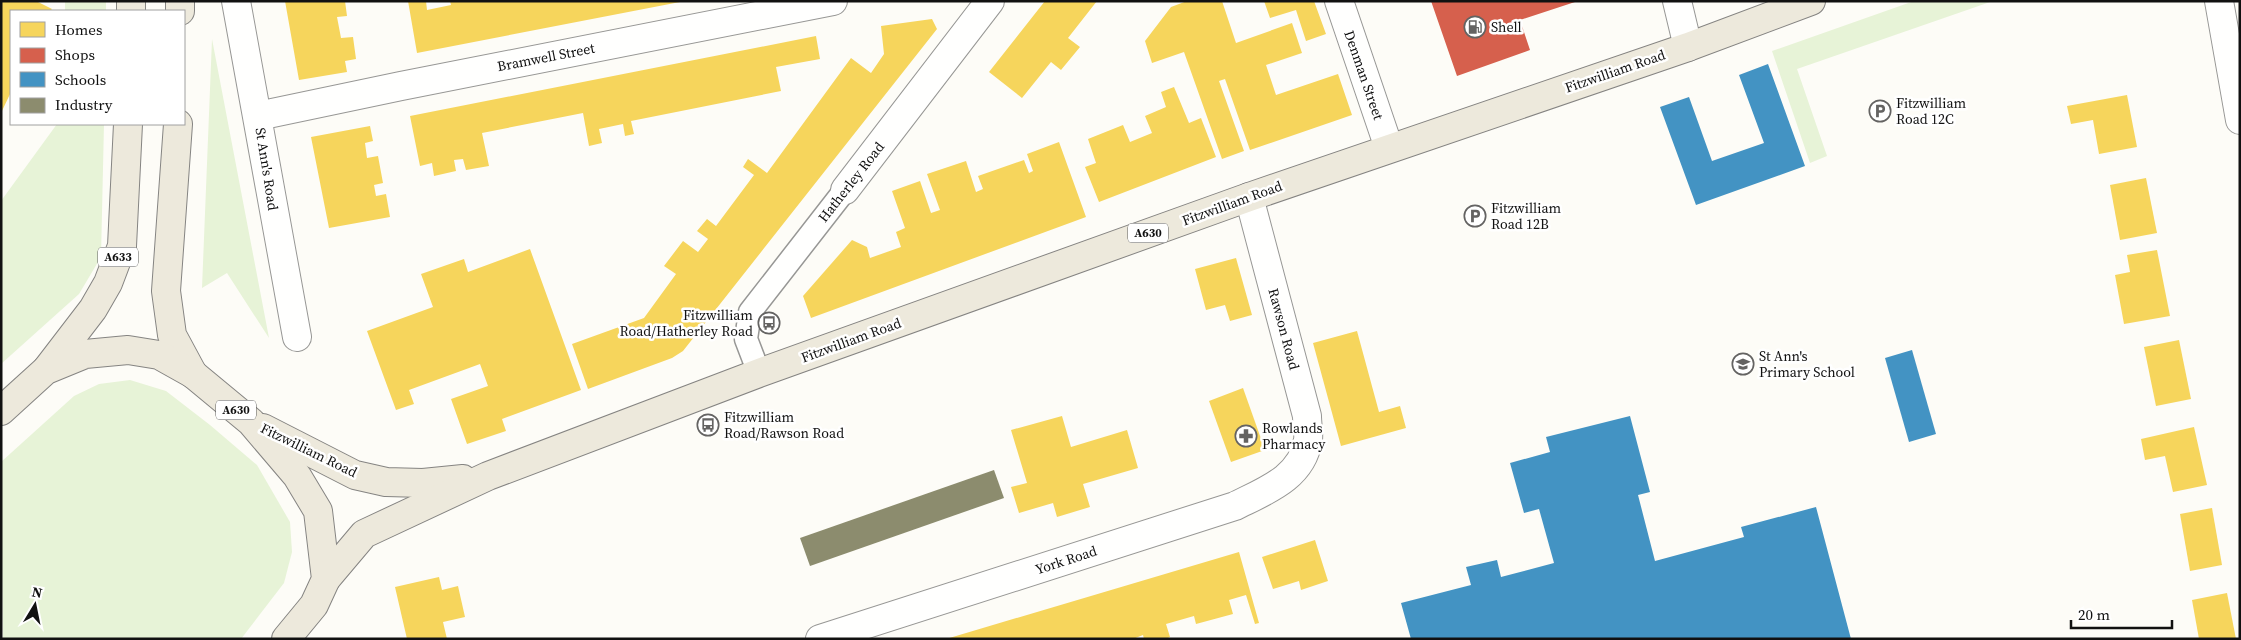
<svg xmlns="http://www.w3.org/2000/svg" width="2241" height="640" font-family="'Source Serif 4',serif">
  <rect width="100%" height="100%" fill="#fdfcf7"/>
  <g fill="#e7f3d7">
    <rect x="65" y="1" width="41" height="10"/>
    <path d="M1914,1H1993L1797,69L1826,153L1827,156L1810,163L1772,51Z"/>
    <path d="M212,39L269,338L227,273L202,288Z"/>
    <path d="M57,124H104L101,257L79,294L1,364V201Z"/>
    <path d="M130,380L166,391L210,425L257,465L290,522L292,552L284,583L241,639H3L1,462L74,396L99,384Z"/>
  </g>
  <g fill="#f6d55c">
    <path d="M1,1H36L52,9L50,11H11V92L1,113Z"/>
    <path d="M285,1H345L347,16L337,17L341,38L353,37L356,59L345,61L347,72L299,80Z"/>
    <path d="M408,1H426L427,10L451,5L450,1L680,2L417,53Z"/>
    <path d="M1045,1H1097L1068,38L1080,47L1061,70L1051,62L1022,98L989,72Z"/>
    <path d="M1187,1H1222L1236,43L1292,23L1302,53L1266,65L1276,95L1338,74L1352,115L1250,150L1225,79L1219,81L1244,151L1222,159L1184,52L1152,63L1145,41L1171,7Z"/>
    <path d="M1264,1H1314L1326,34L1306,41L1296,10L1270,18Z"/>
    <path d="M932,19L937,29L683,351L672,358L588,389L572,344L644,318L676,274L664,266L683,241L698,252L708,239L697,231L707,219L716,226L754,175L743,167L748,159L767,173L851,58L871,73L884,54L881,26Z"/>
    <path d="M816,36L820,59L776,67L781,91L631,121L634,134L625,136L623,124L599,129L602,143L589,146L583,113L482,133L489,166L466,170L463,159L454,160L456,171L434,176L432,163L420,166L410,116Z"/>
    <path d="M1174,87L1189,123L1201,118L1216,157L1099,202L1085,167L1096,163L1088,139L1123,125L1130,142L1152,133L1145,116L1166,107L1161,92Z"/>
    <path d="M2127,95L2137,147L2099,154L2093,120L2071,124L2067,106Z"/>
    <path d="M370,126L373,141L365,143L367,158L378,156L383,183L374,185L376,196L386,194L390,217L329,228L311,137Z"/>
    <path d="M1059,142L1086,217L811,318L803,296L852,240L867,247L870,258L901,247L896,232L905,228L892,191L920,181L931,213L940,210L927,174L966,161L976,192L983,189L978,176L1024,160L1029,173L1033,171L1027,154Z"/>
    <path d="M2146,178L2157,233L2120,240L2110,185Z"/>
    <path d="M530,249L581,390L502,419L506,431L467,444L451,399L488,386L480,364L409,390L414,404L396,410L367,331L433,307L421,274L464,259L468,272Z"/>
    <path d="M2157,250L2170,316L2124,324L2115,275L2130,272L2127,255Z"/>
    <path d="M1236,258L1252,315L1230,321L1225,305L1206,310L1195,269Z"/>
    <path d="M1357,331L1379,412L1400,406L1406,428L1341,446L1313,343Z"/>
    <path d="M2179,340L2191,399L2156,406L2144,347Z"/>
    <path d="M1243,388L1265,450L1231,462L1209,401Z"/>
    <path d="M1062,416L1071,447L1127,430L1138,468L1083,484L1090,507L1057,517L1053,503L1019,513L1011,487L1027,483L1011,430Z"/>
    <path d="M2194,427L2207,485L2173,492L2165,456L2145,460L2141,439Z"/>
    <path d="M2212,508L2222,565L2190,571L2180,514Z"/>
    <path d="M1315,540L1328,581L1301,590L1299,581L1273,589L1262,557Z"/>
    <path d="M1239,552L1259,623L1255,624L1246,595L1229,600L1233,614L1196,624L1194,616L1166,624L1170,637L1166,639H1144L1143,635L1133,639H946Z"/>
    <path d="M439,577L442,590L458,586L465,617L443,622L447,639H407L395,587Z"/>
    <path d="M2227,593L2236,639H2199L2192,600Z"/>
  </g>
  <path fill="#d6604d" d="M1431,1H1575V2L1520,20L1530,50L1457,76Z"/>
  <g fill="#4393c3">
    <path d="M1768,64L1805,166L1696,205L1660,107L1689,97L1712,161L1764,143L1739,75Z"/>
    <path d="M1912,350L1936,434L1909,442L1885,358Z"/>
    <path d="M1630,416L1650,492L1638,495L1655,561L1744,537L1741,527L1816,507L1851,639H1411L1401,603L1471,585L1466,567L1497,560L1501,577L1554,563L1539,509L1524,513L1510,463L1550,452L1546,437Z"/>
  </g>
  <path fill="#8c8c6e" d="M994,470L1004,498L810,566L800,538Z"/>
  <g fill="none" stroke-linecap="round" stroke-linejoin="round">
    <g stroke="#979795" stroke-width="25">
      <path id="pedestrian" d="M759,373L746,339L750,312L845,190"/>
    </g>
    <g stroke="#979795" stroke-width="30">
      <g id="minor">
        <path d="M236,1L297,337"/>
        <path d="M1339,1L1389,148"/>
        <path d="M1677,1L1688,47"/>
        <path d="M2219,1L2240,120"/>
        <path d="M258,116L401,86L833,1"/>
        <path d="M845,190L990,1"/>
        <path d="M820,639L1235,506C1265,491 1302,478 1308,440C1309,433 1307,424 1307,416L1249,197"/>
      </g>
    </g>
    <g stroke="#858482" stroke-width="30">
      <g id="primary">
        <path d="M180,1V11"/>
        <path d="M131,11V1"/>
        <path d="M178,124L166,291L172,335L193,374"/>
        <path d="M47,369L93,309L108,283L122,246L128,124"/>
        <path d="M1,411L46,370L85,354L128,350L159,355L193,374L251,422L297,476L318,511L326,579L314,605L286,639"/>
        <path d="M263,428L355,475L386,482L423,483L463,479"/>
        <path d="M326,579L364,534L488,476L759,373L1249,197L1688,47L1811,1"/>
      </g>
    </g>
    <use href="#pedestrian" stroke="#fffffe" stroke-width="22"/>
    <use href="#minor" stroke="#fffffe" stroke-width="28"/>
    <use href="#primary" stroke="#ede9dc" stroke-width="28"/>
  </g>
  <defs>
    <g id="fuel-ring" transform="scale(1.125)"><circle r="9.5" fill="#fff" stroke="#646362" stroke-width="1.5"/><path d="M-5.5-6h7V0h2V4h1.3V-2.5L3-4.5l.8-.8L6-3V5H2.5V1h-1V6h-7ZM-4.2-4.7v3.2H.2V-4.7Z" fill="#646362"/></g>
    <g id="parking-ring" transform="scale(1.125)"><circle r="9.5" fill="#fff" stroke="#646362" stroke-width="1.5"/><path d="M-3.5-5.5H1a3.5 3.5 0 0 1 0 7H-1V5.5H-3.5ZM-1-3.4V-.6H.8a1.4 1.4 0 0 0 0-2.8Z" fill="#646362"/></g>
    <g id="bus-ring" transform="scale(1.125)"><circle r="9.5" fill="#fff" stroke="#646362" stroke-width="1.5"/><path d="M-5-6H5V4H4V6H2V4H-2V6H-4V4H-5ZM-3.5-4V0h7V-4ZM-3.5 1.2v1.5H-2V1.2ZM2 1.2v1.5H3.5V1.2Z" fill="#646362"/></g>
    <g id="school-ring" transform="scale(1.125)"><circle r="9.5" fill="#fff" stroke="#646362" stroke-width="1.5"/><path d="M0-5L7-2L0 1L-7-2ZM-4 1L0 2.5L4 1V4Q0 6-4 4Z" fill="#646362"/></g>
    <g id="pharmacy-ring" transform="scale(1.125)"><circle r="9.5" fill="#fff" stroke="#646362" stroke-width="1.5"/><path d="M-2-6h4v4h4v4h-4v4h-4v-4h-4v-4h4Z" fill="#646362"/></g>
  </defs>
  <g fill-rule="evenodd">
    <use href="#fuel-ring" x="1475" y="27"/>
    <use href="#parking-ring" x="1880" y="111"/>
    <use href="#parking-ring" x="1475" y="216"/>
    <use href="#bus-ring" x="769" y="323"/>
    <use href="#school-ring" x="1743" y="364"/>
    <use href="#bus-ring" x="708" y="425"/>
    <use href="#pharmacy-ring" x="1246" y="436"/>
  </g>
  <g text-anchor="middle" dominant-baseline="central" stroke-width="5" stroke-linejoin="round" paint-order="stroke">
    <g fill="#fff" stroke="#585858" stroke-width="1">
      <rect x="1128" y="223.5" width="40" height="19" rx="4"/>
      <rect x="98" y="247.5" width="40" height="19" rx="4"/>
      <rect x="216" y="400.5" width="40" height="19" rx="4"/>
    </g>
    <g font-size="12" font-weight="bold" fill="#111">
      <text x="1148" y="233">A630</text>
      <text x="118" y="257">A633</text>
      <text x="236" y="410">A630</text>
    </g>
    <g font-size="14" fill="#111" stroke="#fff" text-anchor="start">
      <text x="1491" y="27">Shell</text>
      <text x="1896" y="103">Fitzwilliam<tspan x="1896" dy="16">Road 12C</tspan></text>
      <text x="1491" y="208">Fitzwilliam<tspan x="1491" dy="16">Road 12B</tspan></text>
      <text x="753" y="315" text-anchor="end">Fitzwilliam<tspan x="753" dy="16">Road/Hatherley Road</tspan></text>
      <text x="1759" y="356">St Ann's<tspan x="1759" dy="16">Primary School</tspan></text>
      <text x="724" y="417">Fitzwilliam<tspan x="724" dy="16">Road/Rawson Road</tspan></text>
      <text x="1262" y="428">Rowlands<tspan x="1262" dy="16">Pharmacy</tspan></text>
    </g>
    <g font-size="14" fill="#111" stroke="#fff">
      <text transform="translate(546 57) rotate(-11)">Bramwell Street</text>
      <text transform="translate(1615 71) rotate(-19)">Fitzwilliam Road</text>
      <text transform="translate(1364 75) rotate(71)">Denman Street</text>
      <text transform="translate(267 169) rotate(81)">St Ann's Road</text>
      <text transform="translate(851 182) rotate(-52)">Hatherley Road</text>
      <text transform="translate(1232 203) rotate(-20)">Fitzwilliam Road</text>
      <text transform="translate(1284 329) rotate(75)">Rawson Road</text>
      <text transform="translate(851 340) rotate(-20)">Fitzwilliam Road</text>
      <text transform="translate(309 450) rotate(26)">Fitzwilliam Road</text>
      <text transform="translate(1066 560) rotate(-18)">York Road</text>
    </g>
  </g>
  <rect width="2241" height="640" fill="none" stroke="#111111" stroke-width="5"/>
  <rect x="10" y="10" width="175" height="115" fill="#ffffff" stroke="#a0a0a0"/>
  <rect x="20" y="22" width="25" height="15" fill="#f6d55c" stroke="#a0a0a0"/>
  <text x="55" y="35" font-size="15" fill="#111111">Homes</text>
  <rect x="20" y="48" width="25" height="15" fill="#d6604d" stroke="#a0a0a0"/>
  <text x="55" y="60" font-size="15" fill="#111111">Shops</text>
  <rect x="20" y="72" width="25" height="15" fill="#4393c3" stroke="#a0a0a0"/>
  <text x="55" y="85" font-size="15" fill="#111111">Schools</text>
  <rect x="20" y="98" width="25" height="15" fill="#8c8c6e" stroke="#a0a0a0"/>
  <text x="55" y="110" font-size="15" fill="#111111">Industry</text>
  <g transform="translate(35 605) rotate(10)" stroke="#ffffff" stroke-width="4" paint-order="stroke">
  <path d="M0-4L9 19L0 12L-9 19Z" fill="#111111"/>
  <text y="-8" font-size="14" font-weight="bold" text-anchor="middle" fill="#111111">N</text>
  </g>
  <path d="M2071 620v8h101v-8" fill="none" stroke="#111111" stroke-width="2.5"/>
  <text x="2078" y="620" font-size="15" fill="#111111" stroke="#ffffff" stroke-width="4" paint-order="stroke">20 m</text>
</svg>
